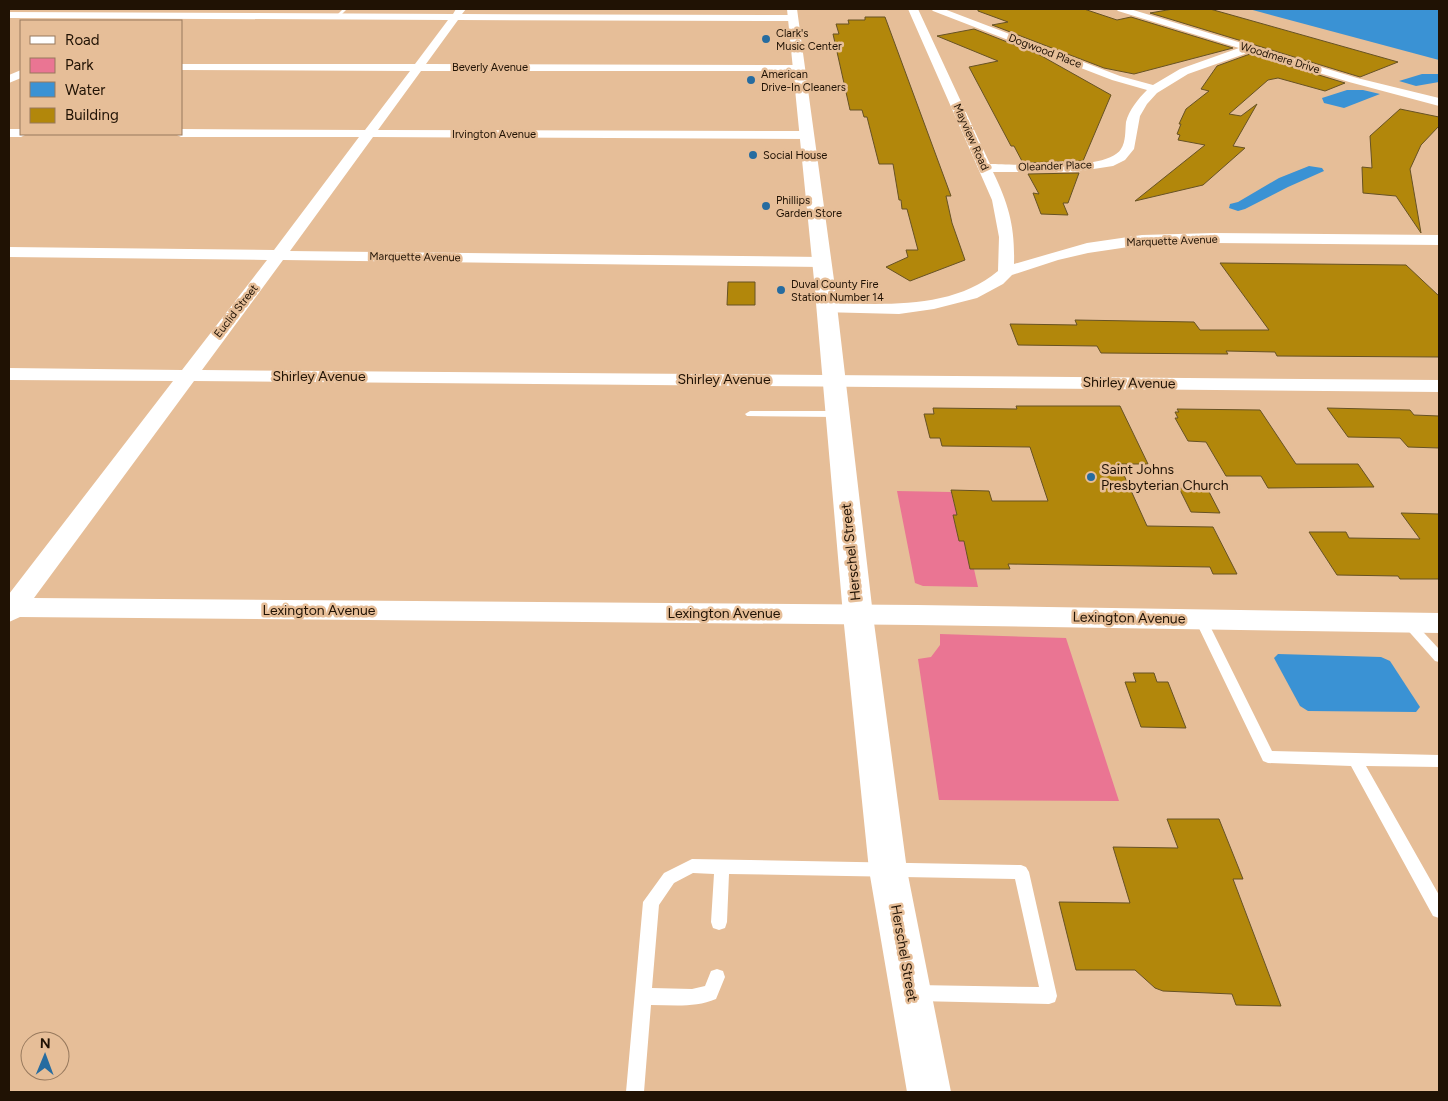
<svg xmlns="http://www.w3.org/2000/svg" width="1448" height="1101" font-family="Figtree,sans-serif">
  <rect width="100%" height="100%" fill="#e6be98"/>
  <g fill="#ea7593">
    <path d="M897,491L951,492L957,515H953L959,541H964L970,568L974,569L978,587L923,586L915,583Z"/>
    <path d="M940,634L1066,638L1119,801L939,800L918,659L931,657L940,645Z"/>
  </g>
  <g fill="#3a92d4">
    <path d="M1249,9H1439V60Z"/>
    <path d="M1422,74H1439V82L1416,86L1399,81Z"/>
    <path d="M1347,90H1363L1380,94L1344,108L1324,103L1322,98Z"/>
    <path d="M1309,166L1322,168L1324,171L1288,187L1245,209L1238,211L1229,208L1230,204L1238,202L1279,178Z"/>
    <path d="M1278,654L1381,657L1390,661L1420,707L1416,712L1308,711L1300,706L1274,658Z"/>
  </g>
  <g fill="#b2870b" stroke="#675224">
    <path d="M978,9H1084L1117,20L1131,17L1233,48L1134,74L1104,68L992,25L1008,22L978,11Z"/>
    <path d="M1173,9H1210L1398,62L1360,77L1150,13Z"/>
    <path d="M865,17H885L951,196H946L952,223L965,260L910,281L886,267L908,257L906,250H918L907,209H902L901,200H899L893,164H879L867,117H864L862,110H850L833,34H839L836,24H849L848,20H865Z"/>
    <path d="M974,29L1038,54L1111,95L1083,161L1023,163L1014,146H1011L969,67L998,61L937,36Z"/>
    <path d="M1250,54L1345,83L1325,91L1278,78L1268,80L1229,114L1241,116L1257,104L1233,146L1245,148L1203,185L1135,201L1205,145L1178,140L1180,135L1177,134L1181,124H1179L1186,109L1209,91L1201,89L1217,66Z"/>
    <path d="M1400,109L1439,117V126L1421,145L1410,169L1421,233L1396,196L1363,193L1362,167L1372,168L1370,136Z"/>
    <path d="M1079,173L1068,203H1063L1068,215L1041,214L1033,193L1039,194L1028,174Z"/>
    <path d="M1220,263L1406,265L1439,296V357L1277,356L1275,352L1226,351L1228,354L1101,353L1097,346L1018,345L1010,324L1077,325L1075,320L1194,322L1200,330H1269Z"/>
    <path d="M728,282H755V305H727Z"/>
    <path d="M1016,406H1120L1148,464H1119L1147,526L1213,527L1237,574H1213L1210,567L1008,564L1010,569H970L964,541H959L953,515H957L951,490L989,491L992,501H1048L1030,447L942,446L940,438H930L924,414H934L933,408L1017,409Z"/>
    <path d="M1327,408L1410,410L1414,415L1439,416V448L1408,447L1400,438L1348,437Z"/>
    <path d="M1177,409L1260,410L1296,464H1358L1374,487L1268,488L1261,476H1226L1206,442L1188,441L1175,418H1178L1175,412H1179Z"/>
    <path d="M1179,488H1207L1220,513L1191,512Z"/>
    <path d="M1401,513L1439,514V579H1400L1398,576L1337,575L1309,532H1346L1349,538L1420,539Z"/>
    <path d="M1133,673H1154L1157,682H1168L1186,728L1141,727L1125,682H1136Z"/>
    <path d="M1167,819H1219L1243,879H1233L1281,1006L1236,1005L1232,994L1163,991L1155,988L1135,970H1076L1059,902L1130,903L1113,847L1178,848Z"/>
  </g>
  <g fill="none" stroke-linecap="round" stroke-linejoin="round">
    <g fill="#fff" fill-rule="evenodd">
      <path d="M343,9H347L339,17H335Z"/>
      <path d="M750,411H836L841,414L836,417L747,416L745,414Z"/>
      <path d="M1201,615L1205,617L1207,620L1272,751L1439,755V767L1366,766L1439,895V918L1433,916L1351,766L1268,763L1263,761L1195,620L1197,617Z"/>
      <path d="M1408,618L1412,620L1439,649V662L1435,661L1404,626L1402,623L1404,620Z"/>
      <path d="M692,859L1021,865L1026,867L1029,872L1057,996L1055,1002L1049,1004L916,1001L910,999L908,993L910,987L916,985L1039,987L1015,879L729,874L727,922L725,928L719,930L713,928L711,922L714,874L693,873L674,883L659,905L652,988L692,989L705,986L711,971L717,969L723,971L725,977L716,999C695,1008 673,1005 651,1005L644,1092H626L643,902L664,873Z"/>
    </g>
    <g fill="#fff" fill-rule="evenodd">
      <path d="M456,9H466L462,14L793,15L798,18L793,21L458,20L426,64L799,65L805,68L799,71H421L378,130L807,131L813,135L807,139L373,137L290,251L821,257L827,259L829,262L827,265L821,267L283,260L202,370L1439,380V392L194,381L34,598L917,605L1439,613V633L917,625L20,617L9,622V594L173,381L9,380V368L182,370L267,260L9,257V247L274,250L359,137H181L175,134H181V129L365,130L410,71L181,70V64H415L448,20L9,18V12L453,14Z"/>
      <path d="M908,9H918L990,164C1015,164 1107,172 1121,149C1126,141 1125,131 1126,122C1129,110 1138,99 1147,90L1112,80L933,11L931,9H944L1120,76L1153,85L1180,69L1239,48L1118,11L1116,9H1130L1357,78L1439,98V106L1349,82L1250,52L1188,74L1157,93L1147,104L1140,116L1134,149L1125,160L1113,166L1074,172H993C1009,205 1015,227 1014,264L1087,243L1142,235L1214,233L1439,235V245L1214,243L1142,245L1088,253L1058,260L1012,275L1003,284L977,298L934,309L899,314L821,312L818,308L821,304L827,303C883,304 952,310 998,271L999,237L992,200Z"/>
      <path d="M21,70V78L9,83V75Z"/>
      <path d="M9,129H21V134H27L21,137H9Z"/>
    </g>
    <path fill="#fff" fill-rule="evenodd" d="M787,9H797L834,280L873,615L907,870L951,1092H907L869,870L843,615L814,280Z"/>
  </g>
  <g fill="#266ca0" stroke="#e6be98" stroke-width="2">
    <circle cx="766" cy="39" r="5"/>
    <circle cx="751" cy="80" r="5"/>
    <circle cx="753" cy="155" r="5"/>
    <circle cx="766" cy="206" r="5"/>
    <circle cx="781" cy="290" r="5"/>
    <circle cx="1091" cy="477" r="5"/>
  </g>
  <g text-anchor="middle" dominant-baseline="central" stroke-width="5" stroke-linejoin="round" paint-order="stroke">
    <g font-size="11" fill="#201204" stroke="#e6be98" text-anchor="start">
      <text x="776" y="33">Clark's<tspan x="776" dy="13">Music Center</tspan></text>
      <text x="761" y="74">American<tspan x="761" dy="13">Drive-In Cleaners</tspan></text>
      <text x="763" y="155">Social House</text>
      <text x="776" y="200">Phillips<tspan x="776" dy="13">Garden Store</tspan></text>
      <text x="791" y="284">Duval County Fire<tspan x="791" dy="13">Station Number 14</tspan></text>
    </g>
    <g font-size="11" fill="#201204" stroke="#e6be98">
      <text transform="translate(1045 51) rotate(21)">Dogwood Place</text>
      <text transform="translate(1280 58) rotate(17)">Woodmere Drive</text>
      <text x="490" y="67">Beverly Avenue</text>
      <text x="494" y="134">Irvington Avenue</text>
      <text transform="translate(971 137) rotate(66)">Mayview Road</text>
      <text transform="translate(1055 166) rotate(-2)">Oleander Place</text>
      <text transform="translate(1172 241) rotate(-2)">Marquette Avenue</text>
      <text transform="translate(415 257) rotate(1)">Marquette Avenue</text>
      <text transform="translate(236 311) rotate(-52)">Euclid Street</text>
    </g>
    <g font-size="14" fill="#201204" stroke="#e6be98">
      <text x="319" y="376">Shirley Avenue</text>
      <text x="724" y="379">Shirley Avenue</text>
      <text transform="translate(1129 383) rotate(1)">Shirley Avenue</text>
      <text transform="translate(851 552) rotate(-96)">Herschel Street</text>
      <text x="319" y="610">Lexington Avenue</text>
      <text x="724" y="613">Lexington Avenue</text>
      <text transform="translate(1129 618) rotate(1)">Lexington Avenue</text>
      <text transform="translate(904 953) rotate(80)">Herschel Street</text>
    </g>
    <g font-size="14" fill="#201204" stroke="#e6be98" text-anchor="start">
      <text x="1101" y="469">Saint Johns<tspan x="1101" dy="16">Presbyterian Church</tspan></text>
    </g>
  </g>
  <rect width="1448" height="1101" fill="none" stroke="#201204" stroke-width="20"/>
  <rect x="20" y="20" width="162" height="115" fill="#e6be98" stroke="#97795d"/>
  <rect x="30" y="36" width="25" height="8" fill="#ffffff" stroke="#97795d"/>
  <text x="65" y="45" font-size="15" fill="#201204">Road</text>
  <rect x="30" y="58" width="25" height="15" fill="#ea7593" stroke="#97795d"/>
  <text x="65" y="70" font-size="15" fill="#201204">Park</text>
  <rect x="30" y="82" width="25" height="15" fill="#3a92d4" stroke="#97795d"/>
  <text x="65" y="95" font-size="15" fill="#201204">Water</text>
  <rect x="30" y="108" width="25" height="15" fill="#b2870b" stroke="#97795d"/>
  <text x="65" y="120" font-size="15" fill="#201204">Building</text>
  <g transform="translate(45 1056) rotate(1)"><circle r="24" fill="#e6be98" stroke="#97795d"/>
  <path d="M0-4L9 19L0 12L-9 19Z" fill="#266ca0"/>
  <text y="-8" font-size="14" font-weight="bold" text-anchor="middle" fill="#201204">N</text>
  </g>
</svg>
